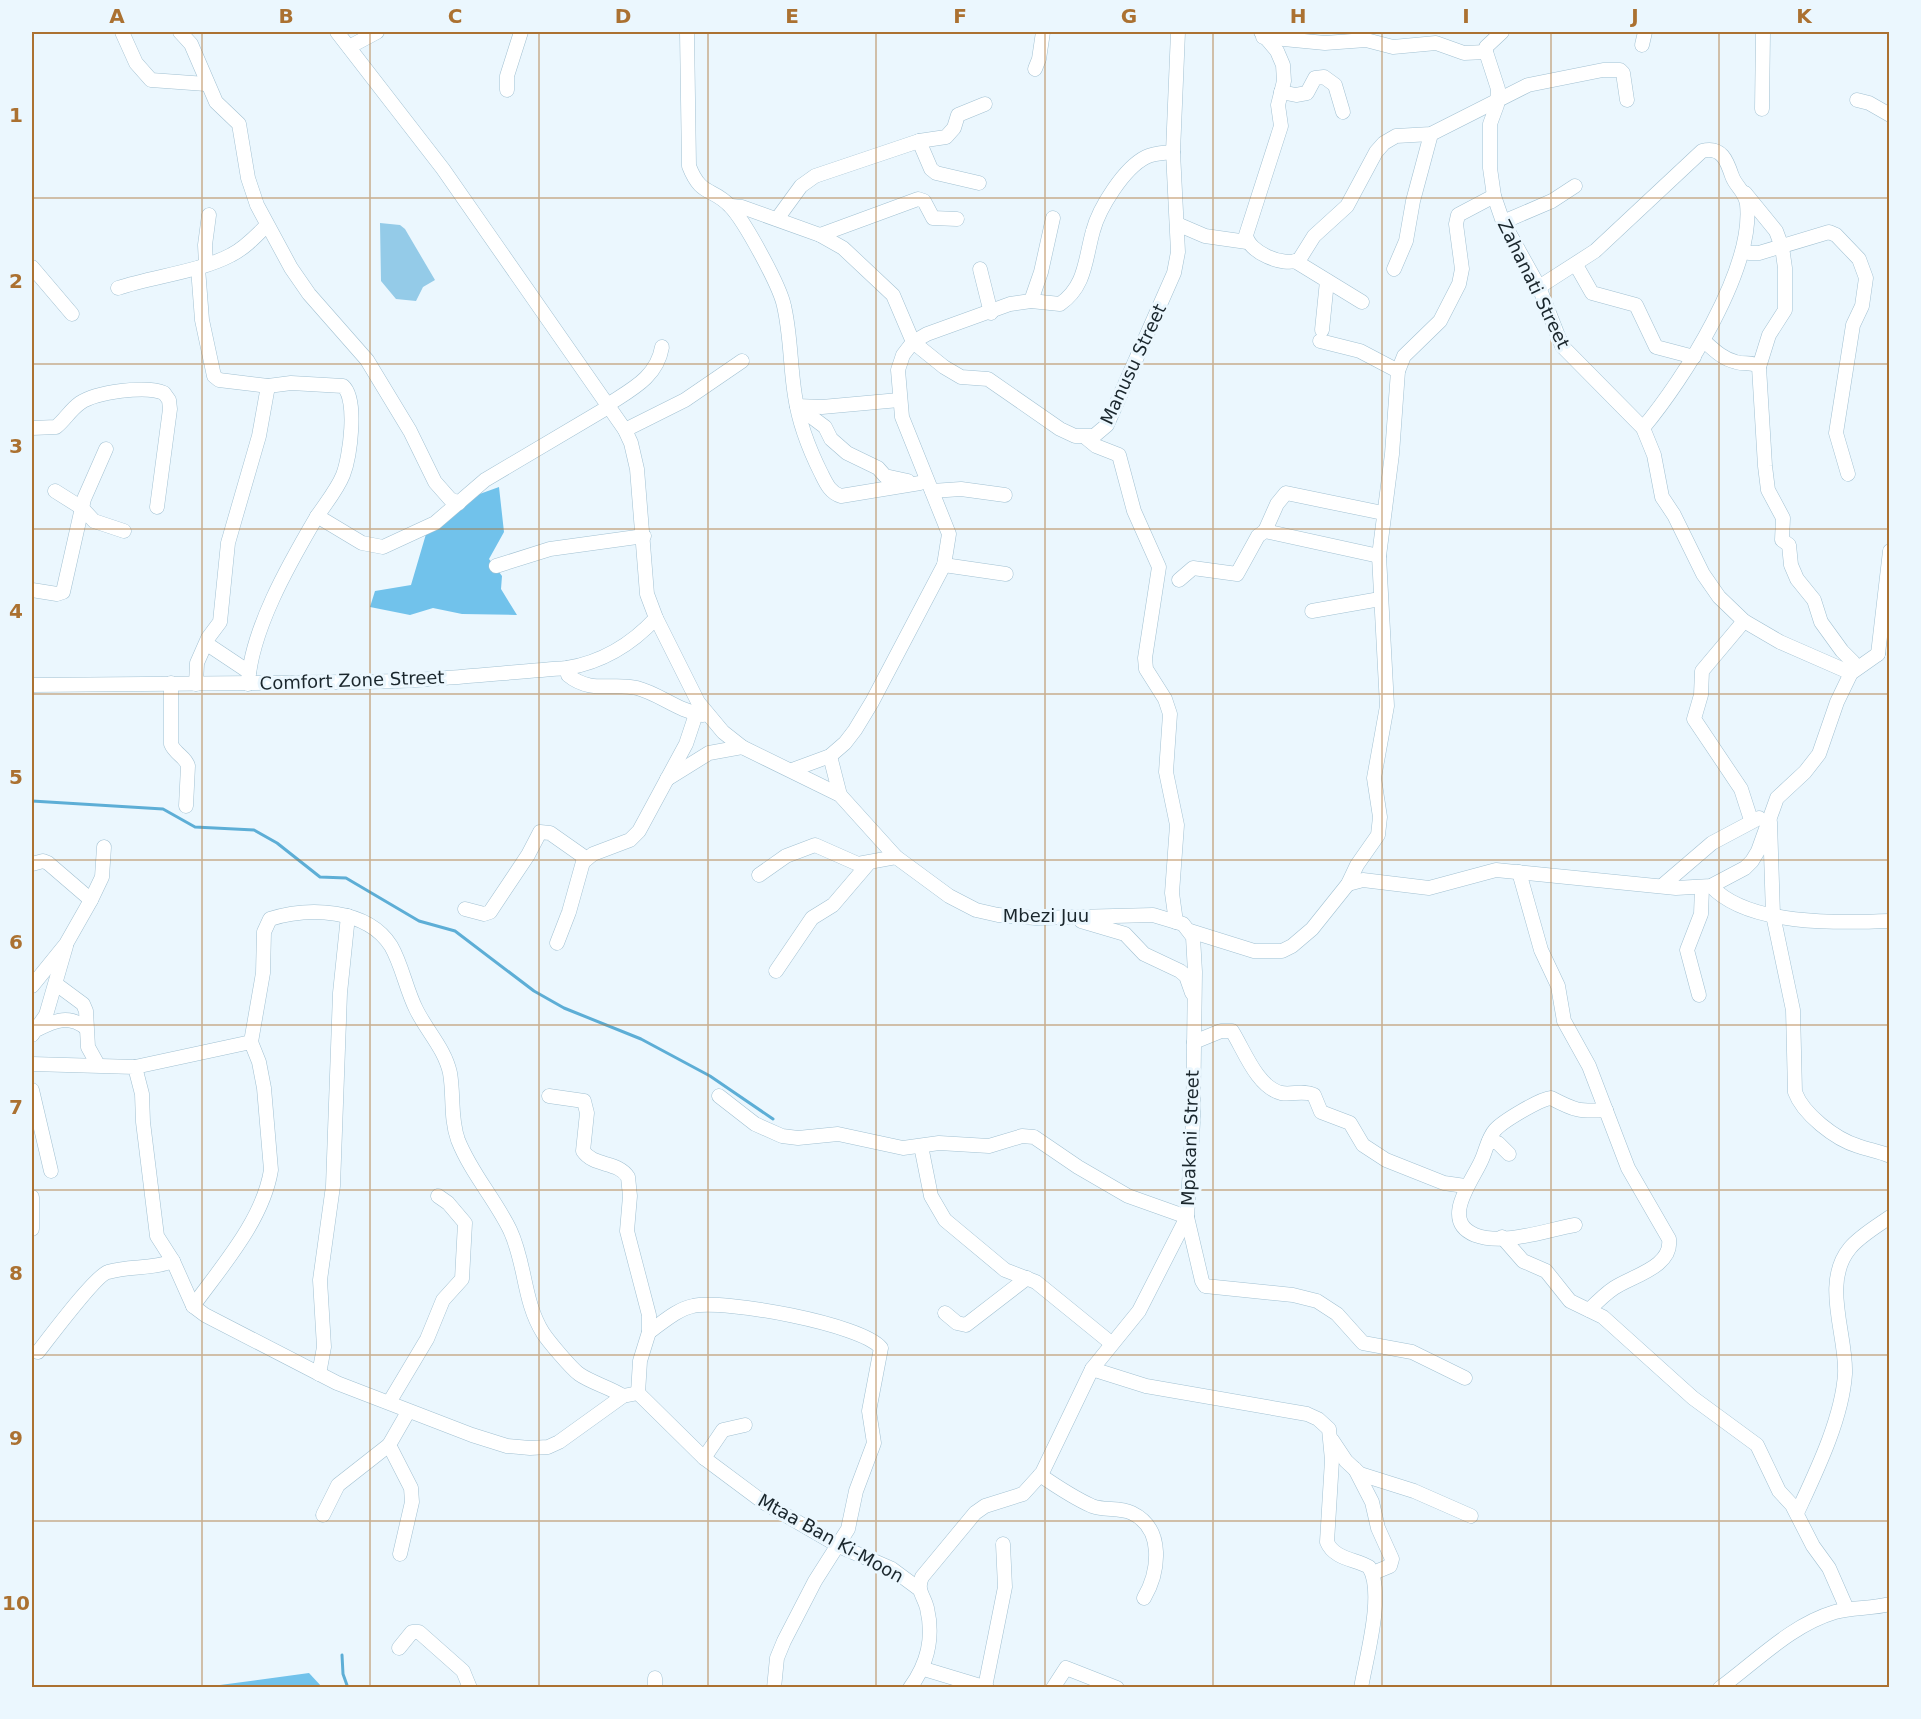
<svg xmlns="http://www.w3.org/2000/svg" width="1921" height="1719" font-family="'DejaVu Sans',sans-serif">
  <rect width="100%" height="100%" fill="#ebf7fe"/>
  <path fill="#94cbe8" d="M380,223L400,225L405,229L435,280L423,287L416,301L396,299L381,281Z"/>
  <g fill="#71c2eb">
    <path d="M499,487L504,532L489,559L502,576L501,589L517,615L462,614L433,608L410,615L370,607L375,591L411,585L426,534L474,496Z"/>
    <path d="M309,1673L322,1687H205Z"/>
  </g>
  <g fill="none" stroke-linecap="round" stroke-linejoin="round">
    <g stroke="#5daed6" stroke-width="3">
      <path d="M32,801L163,809L195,827L254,830L277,843L320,877L346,878L419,921L455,931L534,991L564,1008L641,1039L710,1076L773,1119"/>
      <path d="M342,1655L343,1674L348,1688"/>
    </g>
    <g stroke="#a2c1d2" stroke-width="15">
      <g id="minor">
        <path d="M122,32L136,63L151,80L206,84"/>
        <path d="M180,32L191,44L216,102L239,124L248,178L257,205L291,268L309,294L367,360L410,431L435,482L450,499L459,503"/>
        <path d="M337,32L443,169L625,430L631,443L637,469L647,594L656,618L698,702L723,732L742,747L840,795L896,857L949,896L976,910L998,915L1036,918L1153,915L1183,924L1193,937L1195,972L1193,1121L1187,1217L1139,1311L1092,1369L1042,1473L1023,1494L985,1506L975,1513L922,1577C916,1590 924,1596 927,1608C934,1638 928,1663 910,1688"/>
        <path d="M687,32L689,166C701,197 712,187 730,206C744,220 780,286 784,306C791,336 790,366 795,396C799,423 809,449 821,473C826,483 830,493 841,496L920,483"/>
        <path d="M1261,32L1277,51L1283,65L1284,81L1278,105L1281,126L1246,235C1248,252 1283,267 1299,260L1314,236L1347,206L1376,152L1384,143L1396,136L1431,134L1528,85L1603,70H1620L1623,73L1627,100"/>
        <path d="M1502,32L1486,47V52L1498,89L1497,105L1490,124V168L1494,196L1503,222L1539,287L1562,346L1643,428L1654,455L1662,497L1674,515L1703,574L1719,597L1744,621L1780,642L1851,673"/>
        <path d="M1263,37L1325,43L1366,40L1393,47L1436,43L1464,53L1486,52"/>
        <path d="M1642,45L1645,32"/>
        <path d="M349,47L377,32"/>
        <path d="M1035,69L1039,59L1043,32"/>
        <path d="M507,90V76L521,32"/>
        <path d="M1281,92L1296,95L1307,93L1315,78L1324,77L1335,85L1343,112"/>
        <path d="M1857,100L1869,103L1890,115"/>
        <path d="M1762,109L1763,32"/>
        <path d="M919,141L931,169L936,173L979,183"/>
        <path d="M1745,193L1776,231L1782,247L1785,268V310L1769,335L1759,367"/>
        <path d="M731,206L742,207L820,235L843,248L893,295L913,342L944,367L961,377L988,379L1060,429L1075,436H1094L1107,425L1174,273L1178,252L1173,152L1178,32"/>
        <path d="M777,219L801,186L815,176L919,141L946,137L954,128L958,115L985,104"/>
        <path d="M1503,222L1552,201L1575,186"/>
        <path d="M1177,224L1205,236L1247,242"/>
        <path d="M820,235L918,199L924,201L933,218L957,219"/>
        <path d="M1743,249L1749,253H1759L1829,232L1836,235L1859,259L1866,278L1862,306L1853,325L1836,433L1848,474"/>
        <path d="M1295,261L1362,302"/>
        <path d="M206,264L205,245L209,215"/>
        <path d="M1576,265L1592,293L1636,305L1656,347L1694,357"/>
        <path d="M32,267L72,314"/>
        <path d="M198,268L202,320L214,376L219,380L268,386L291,383L343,386C358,399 350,457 343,475C337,490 325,504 316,518C289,564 251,630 248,684"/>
        <path d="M980,269L991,313"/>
        <path d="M1394,269L1406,241L1413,201L1431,134"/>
        <path d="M1539,287L1595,251L1702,151C1722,146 1727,161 1732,176C1736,187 1745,191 1747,204C1754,269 1684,379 1643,428"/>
        <path d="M118,288C154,276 199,272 231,255C245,248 256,236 267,225"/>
        <path d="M1031,301L1041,272L1053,218"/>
        <path d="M1322,330L1327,281"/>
        <path d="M1320,341L1360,351L1398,371"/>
        <path d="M1704,341C1714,350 1723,359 1736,362C1745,365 1752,361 1759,367L1765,466L1768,490L1783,518L1782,540L1789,545L1791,565L1797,579L1814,600L1821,622L1842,651L1853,662"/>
        <path d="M609,404C632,389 657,377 662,347"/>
        <path d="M797,406L825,427L831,439L847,453L878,468L885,476L908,481"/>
        <path d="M797,406L822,407L899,400"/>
        <path d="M32,428L56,427C65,420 70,410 80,403C96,392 146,385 164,393L169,400L170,409L157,507"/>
        <path d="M625,430L685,400L742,361"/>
        <path d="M1085,437L1096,446L1119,455L1134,511L1159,567L1145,658L1146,669L1165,699L1170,714L1166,772L1177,825L1172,893L1176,922"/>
        <path d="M55,491L82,508L94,521L124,531"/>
        <path d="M932,491L961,489L1005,495"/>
        <path d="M317,516L362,543L383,547L435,523L485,480L610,406"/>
        <path d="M1265,531L1277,504L1286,493L1383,513"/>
        <path d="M944,565L1006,574"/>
        <path d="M496,566L550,549L644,536"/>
        <path d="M1179,580L1193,568L1237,574L1258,536L1265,531L1379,556"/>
        <path d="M32,590L57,594L63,592L84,499L106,449"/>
        <path d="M1312,611L1380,599"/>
        <path d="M1744,621L1702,671L1701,695L1694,719L1741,789L1751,820"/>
        <path d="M207,644L249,672"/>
        <path d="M1878,654L1890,551"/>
        <path d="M567,668L568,675C591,694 613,682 637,688C660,694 678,711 703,715"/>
        <path d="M171,683V744C175,754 186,757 188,766L186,806"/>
        <path d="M196,684L197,663L208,638L220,622L228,543L259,436L268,386"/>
        <path d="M32,685C139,684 246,682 354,682C424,682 496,673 567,668C603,662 631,645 656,618"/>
        <path d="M830,756L840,795"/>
        <path d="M792,770L830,756L845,743L855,730L872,702L944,565L949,534L902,417L898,370L903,355L913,342L927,334L1010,304L1031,301L1060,304C1086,286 1085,259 1093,231C1099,208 1124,168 1146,157C1154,153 1164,153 1173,152"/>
        <path d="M667,779L709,753L742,747"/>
        <path d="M1770,822L1773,915L1793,1010L1795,1092C1803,1114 1835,1139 1858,1146C1869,1150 1879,1151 1890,1156"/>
        <path d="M32,864L43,861L48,863L91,900L66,944L32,986"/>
        <path d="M1519,872L1541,950L1558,986L1564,1021L1589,1066L1628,1168L1669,1239C1673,1267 1632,1276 1614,1288C1605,1294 1597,1302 1589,1310"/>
        <path d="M759,875L786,856L815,845L858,864L896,857"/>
        <path d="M1348,884L1363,880L1429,888L1496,870L1676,888L1711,886L1745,868L1752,861L1758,851L1777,798L1805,772L1819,754L1837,702L1851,673L1878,654"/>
        <path d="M1663,885L1712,843L1759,818"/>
        <path d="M1711,886C1748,926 1838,923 1890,921"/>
        <path d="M91,900L102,877L104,847"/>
        <path d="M465,909L484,914L490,912L528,855L540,832L550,833L587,859"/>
        <path d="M1081,921L1125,934L1144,954L1180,971L1186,976L1192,993"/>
        <path d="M1190,931L1254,951H1282L1292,946L1312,929L1348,884L1357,865L1378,835L1380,817L1374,778L1387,706L1379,556L1392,454L1398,371L1404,356L1440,321L1459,284L1462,269L1456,224L1458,215L1494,196"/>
        <path d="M557,943L569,912L583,862L593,854L630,840L639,831L686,744L696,714"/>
        <path d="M776,971L812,918L833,905L868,864"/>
        <path d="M56,984L83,1004L86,1011L88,1047L98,1065"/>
        <path d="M1699,995L1687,950L1701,914L1702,888"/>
        <path d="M38,1029C56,1020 69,1015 86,1028"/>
        <path d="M32,1035L46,1015L66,946"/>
        <path d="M1194,1042L1221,1031H1232C1244,1050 1257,1087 1281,1093C1292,1095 1304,1090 1314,1095L1321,1112L1350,1123L1363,1145L1386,1160L1444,1183L1465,1186"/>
        <path d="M32,1064L135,1067L142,1094L143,1122L157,1236L173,1261L193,1306L205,1315L337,1383L472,1435L507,1446L530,1448L548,1447L559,1442L623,1396L638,1393L704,1458L763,1502L839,1546L892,1569L919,1589"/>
        <path d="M135,1067L251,1042L263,973L264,932L270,919C308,907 367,908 391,946C402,965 406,989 416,1009C426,1030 445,1049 450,1073C454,1095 450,1118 458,1140C471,1173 495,1199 510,1230C526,1264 523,1301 543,1333C549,1342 571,1368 579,1374C592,1383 609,1387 623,1396"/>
        <path d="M32,1090L51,1171"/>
        <path d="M549,1096L584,1101L587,1113L583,1151C594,1167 618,1161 628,1177L630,1196L627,1231L649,1315V1332L640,1361L638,1393"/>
        <path d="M719,1096L755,1124L782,1136L798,1138L838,1134L903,1148L939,1143L989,1146L1022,1136L1034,1137L1078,1167L1128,1196L1187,1217"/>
        <path d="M1489,1141L1498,1143L1509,1154"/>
        <path d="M921,1146L931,1196L945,1220L1005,1270L1036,1282L1111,1343"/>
        <path d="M32,1197V1229"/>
        <path d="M1187,1217L1202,1281L1205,1286L1293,1295L1317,1301L1337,1314L1363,1343L1412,1352L1465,1378"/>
        <path d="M1575,1225C1546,1230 1504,1246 1475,1235C1439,1220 1474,1179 1482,1159C1486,1150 1488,1138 1495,1130C1503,1121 1540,1099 1551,1098C1574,1110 1579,1112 1606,1110"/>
        <path d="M1502,1237L1523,1261L1546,1271L1570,1301L1603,1317L1693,1398L1757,1445L1779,1491L1792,1505L1813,1546L1829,1568L1847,1609"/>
        <path d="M193,1306C222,1266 263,1220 271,1170L264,1088L259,1062L251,1042"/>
        <path d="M945,1313L957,1323L966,1325L1027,1278"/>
        <path d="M649,1332C662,1323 677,1309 693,1306C724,1299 862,1324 881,1348L869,1411L874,1443L856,1491L848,1529L815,1581L784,1641L777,1658L774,1688"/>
        <path d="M38,1352C49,1338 96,1275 108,1272C131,1265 150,1270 173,1261"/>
        <path d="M1092,1369L1146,1386L1307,1414L1318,1419L1329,1429L1332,1460L1327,1542C1334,1559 1355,1559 1369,1567C1385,1593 1366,1658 1361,1688"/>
        <path d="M319,1374L324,1347L320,1280L333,1186L340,993L348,916"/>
        <path d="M390,1401L427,1339L443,1300L462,1279L465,1223L448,1203L438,1196"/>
        <path d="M1332,1440L1346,1461L1360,1474L1414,1491L1471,1516"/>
        <path d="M389,1445L411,1488L412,1502L400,1554"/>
        <path d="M704,1458L723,1430L745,1425"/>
        <path d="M1355,1469L1372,1502L1378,1528L1392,1559L1390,1566L1373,1573"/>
        <path d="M1040,1475C1056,1486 1074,1498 1092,1506C1105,1511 1119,1507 1132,1513C1165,1529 1159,1572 1144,1598"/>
        <path d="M1797,1513C1816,1472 1842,1419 1845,1374C1847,1335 1821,1283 1850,1248C1860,1236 1877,1226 1890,1217"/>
        <path d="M323,1515L338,1485L389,1445L408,1412"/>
        <path d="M399,1648L412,1632H419L463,1671L470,1688"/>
        <path d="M924,1669L987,1688"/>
        <path d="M655,1678V1688"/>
        <path d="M985,1687L1005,1587L1003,1544"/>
        <path d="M1053,1688L1066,1668L1117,1688"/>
        <path d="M1720,1688C1757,1661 1791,1625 1835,1612C1853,1607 1871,1609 1890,1604"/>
      </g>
    </g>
    <use href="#minor" stroke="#fff" stroke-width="14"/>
  </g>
  <path fill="none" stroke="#ab7131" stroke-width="1.5" stroke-opacity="0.55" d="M202,32V1688M370,32V1688M539,32V1688M708,32V1688M876,32V1688M1045,32V1688M1213,32V1688M1382,32V1688M1551,32V1688M1719,32V1688M32,198H1890M32,364H1890M32,529H1890M32,694H1890M32,860H1890M32,1025H1890M32,1190H1890M32,1355H1890M32,1521H1890"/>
  <g text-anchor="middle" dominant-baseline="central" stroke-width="6" stroke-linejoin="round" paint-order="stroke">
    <g font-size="18" fill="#1a262c" stroke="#ebf7fe">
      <text transform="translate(1534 284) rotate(64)">Zahanati Street</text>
      <text transform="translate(1133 364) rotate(-65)">Manusu Street</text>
      <text transform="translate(352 680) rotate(-2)">Comfort Zone Street</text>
      <text x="1046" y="915">Mbezi Juu</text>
      <text transform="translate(1190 1138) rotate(-88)">Mpakani Street</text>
      <text transform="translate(831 1538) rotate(29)">Mtaa Ban Ki-Moon</text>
    </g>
  </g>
  <rect width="1921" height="1719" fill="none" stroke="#ebf7fe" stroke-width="66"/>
  <rect x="33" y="33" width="1855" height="1653" fill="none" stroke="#ab7131" stroke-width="2"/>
  <g font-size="20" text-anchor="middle" font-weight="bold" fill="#ab7131">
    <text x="117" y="23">A</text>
    <text x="286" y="23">B</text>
    <text x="455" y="23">C</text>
    <text x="623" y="23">D</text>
    <text x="792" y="23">E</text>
    <text x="960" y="23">F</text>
    <text x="1129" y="23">G</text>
    <text x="1298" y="23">H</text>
    <text x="1466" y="23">I</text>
    <text x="1635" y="23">J</text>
    <text x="1804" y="23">K</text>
    <text x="16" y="122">1</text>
    <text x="16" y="288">2</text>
    <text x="16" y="453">3</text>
    <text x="16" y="618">4</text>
    <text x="16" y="784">5</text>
    <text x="16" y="949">6</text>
    <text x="16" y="1114">7</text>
    <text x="16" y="1280">8</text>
    <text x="16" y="1445">9</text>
    <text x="16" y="1610">10</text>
  </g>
</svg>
